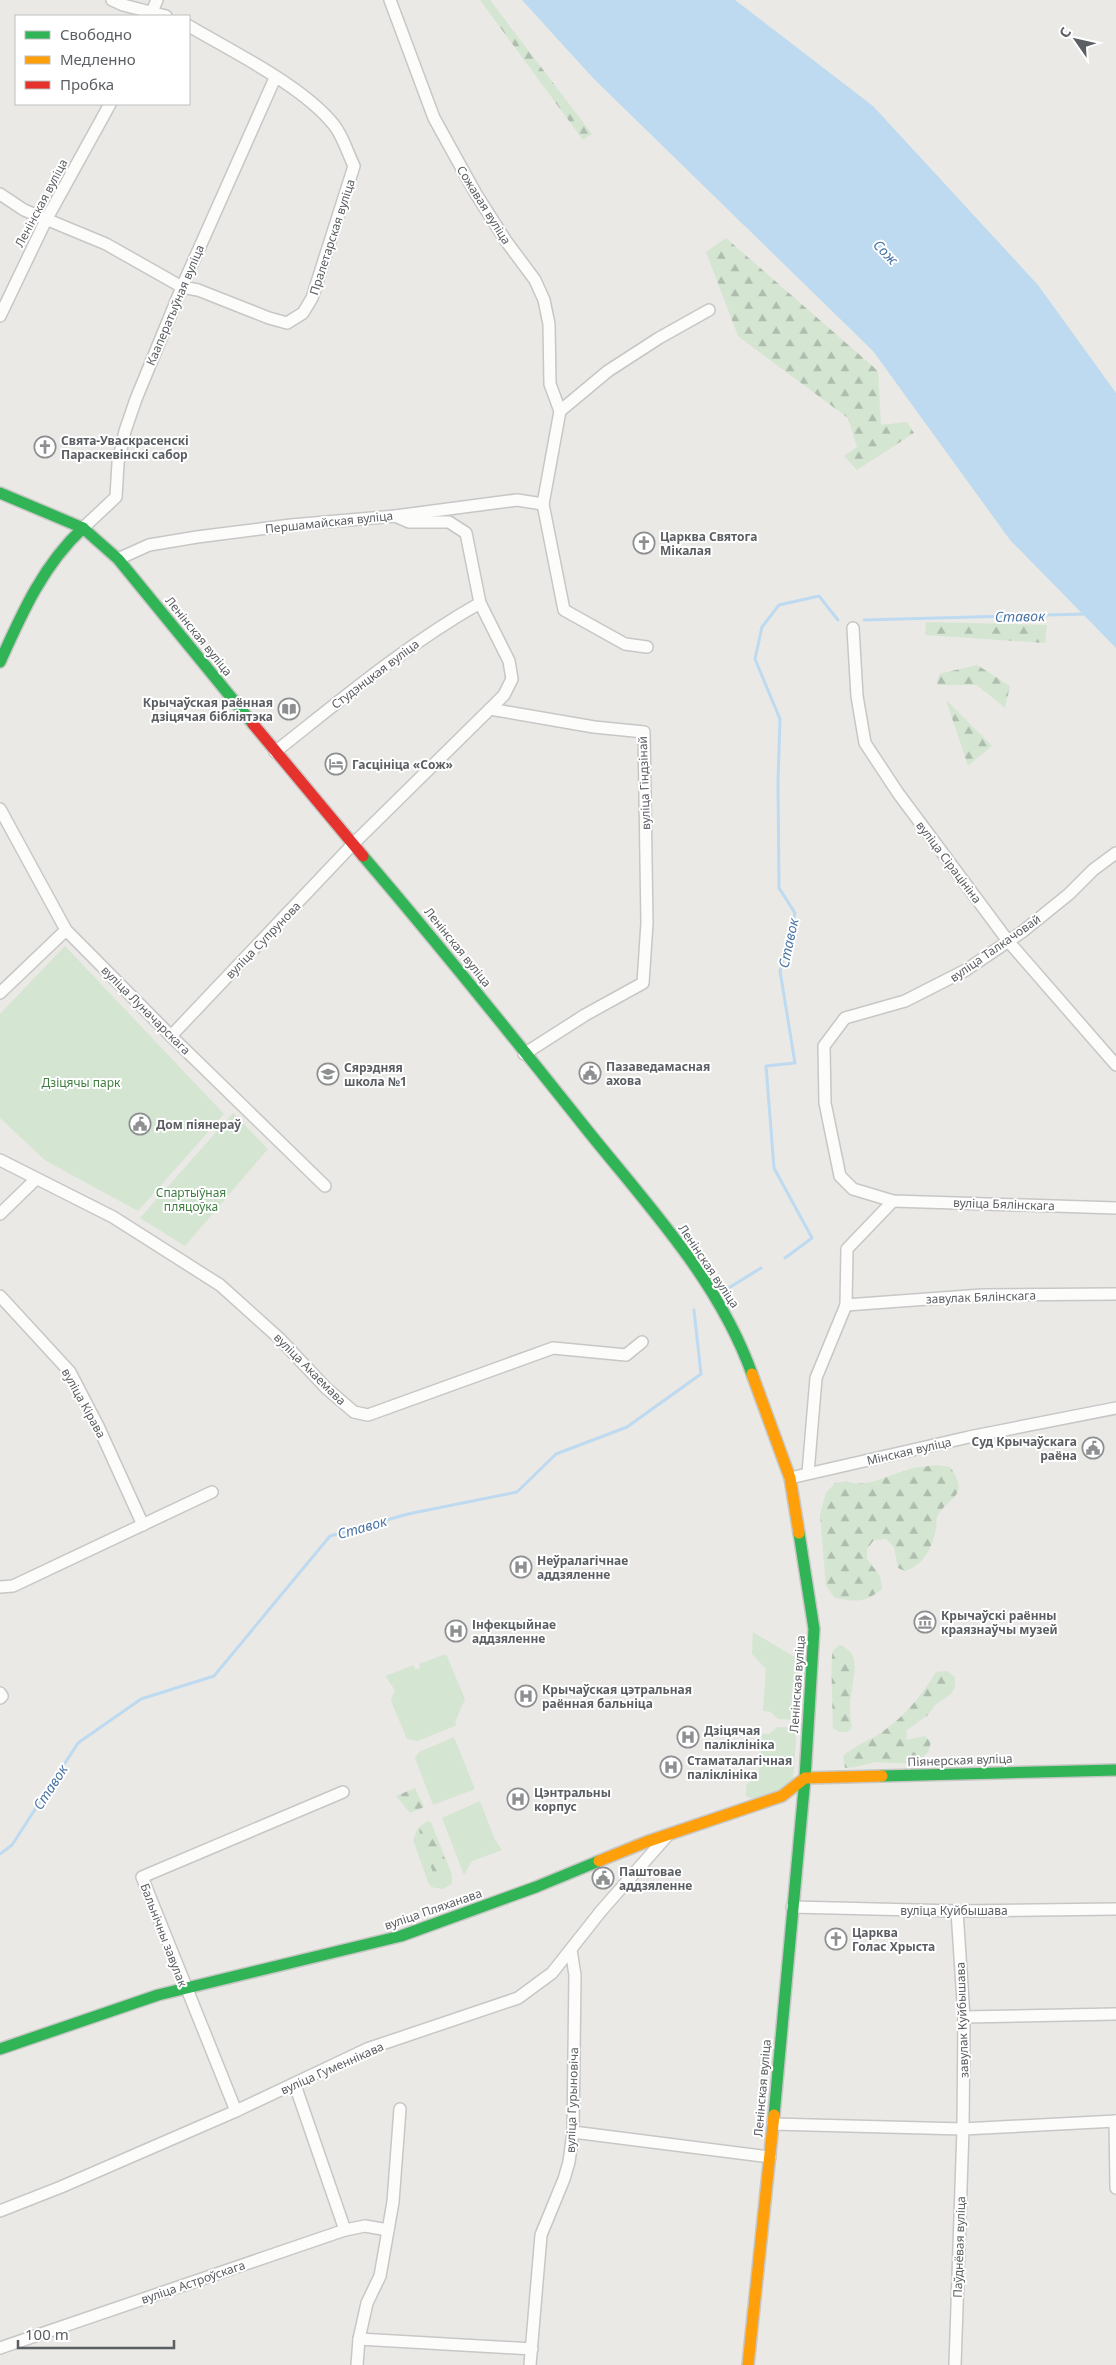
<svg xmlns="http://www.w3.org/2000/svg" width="1116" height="2365" font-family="'Noto Sans',sans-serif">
  <defs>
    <pattern id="forest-firs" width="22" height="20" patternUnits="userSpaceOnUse" patternTransform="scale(1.25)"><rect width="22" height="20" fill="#d4e5d2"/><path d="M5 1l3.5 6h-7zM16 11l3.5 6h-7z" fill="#afbdae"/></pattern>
  </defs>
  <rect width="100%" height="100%" fill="#eae9e5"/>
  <g fill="#d4e5d2">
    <path d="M65,946L224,1114L138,1211L46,1161L0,1118V1014Z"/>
    <path d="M233,1113L268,1149L185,1246L140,1218Z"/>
    <path d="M753,1632L796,1658L800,1665L798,1720L778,1719L771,1712L763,1711L766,1669L752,1654Z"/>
    <path d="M446,1654L465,1699L455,1722L457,1725L418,1741L407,1739L391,1701L395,1690L385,1676L414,1665L415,1670L420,1668L419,1664Z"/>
    <path d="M777,1727L797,1728L793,1779L784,1791L752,1799L746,1796V1785L759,1773L762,1734H769Z"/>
    <path d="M454,1737L475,1789L433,1805L415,1758L419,1752Z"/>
    <path d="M480,1801L495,1840L502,1850L472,1861L464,1875L442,1818Z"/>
    <path d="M428,1821L431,1822L452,1875V1884L442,1889L431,1887L428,1882L413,1840L418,1828Z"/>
  </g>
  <g fill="url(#forest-firs)">
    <path d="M480,0H490L592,134L583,140Z"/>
    <path d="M726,238L878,371L881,425L907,422L914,433L857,470L844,456L857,447L848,418L738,336L706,252Z"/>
    <path d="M926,622L1047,625L1045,643L925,635Z"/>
    <path d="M977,665L1010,686L1005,708L977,685H937L939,674Z"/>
    <path d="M946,700L992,746L968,766Z"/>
    <path d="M937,1465L950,1467C972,1497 946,1498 937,1517C936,1520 937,1525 936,1529C932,1548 924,1565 905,1571L898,1568L894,1547L886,1539L874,1540L867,1549V1559L880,1576L882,1589C864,1603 857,1602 835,1598L826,1586L820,1514L826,1493L835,1483L846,1481L856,1484L872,1482L913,1468Z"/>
    <path d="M839,1645C863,1652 853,1677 851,1696C849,1706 850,1717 852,1727L848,1732H840L833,1728C833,1716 830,1656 833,1651C834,1648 837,1647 839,1645Z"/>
    <path d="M947,1671L955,1677V1687L951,1694L934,1706L928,1715L907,1730L906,1740L925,1736L931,1742L928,1752L915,1764L875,1762L856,1767L845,1768L843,1756C855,1745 869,1741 882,1732C904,1717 923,1694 936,1672Z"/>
    <path d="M415,1788L424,1807L410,1813L396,1796Z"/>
    <path d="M431,1824L448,1867L433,1873L419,1830Z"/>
  </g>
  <path fill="#bddaf0" d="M522,0H735L873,106L1038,285L1116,393V648L1010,540L873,351L594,79Z"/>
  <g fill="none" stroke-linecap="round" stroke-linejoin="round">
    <g stroke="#bddaf0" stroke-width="3">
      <path d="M864,620L1085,614"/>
      <path d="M785,1258L812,1238L774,1168L766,1066L795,1063L780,971L795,913L779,888L778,782L780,719L755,659L762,627L779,605L819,596L838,620"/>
      <path d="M727,1289L761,1268"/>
      <path d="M0,1854L12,1845L78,1743L141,1699L214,1676L330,1536L408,1514L517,1492L556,1454L627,1427L701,1374L694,1310"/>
    </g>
    <g stroke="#c7c7c7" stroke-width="14">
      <g id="street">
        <path d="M112,0L123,5L166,16"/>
        <path d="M390,0L434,118L476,194L506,241L535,280L544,300L549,324L550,384L560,411L543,504L564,610L625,644L647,647"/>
        <path d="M150,16L157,0"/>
        <path d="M0,194L24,210L106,244L182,287L198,290L269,318L287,323L303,313L312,298L354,166C348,154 343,136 334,125C303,86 233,52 189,26"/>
        <path d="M0,316L46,220L110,104"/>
        <path d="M560,411L608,371L659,338L709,310"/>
        <path d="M395,516L409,522H449L466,533L480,603L509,661L512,679L504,695L490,709L594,727L644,732L647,923L643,983L585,1015L524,1054"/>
        <path d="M83,528L116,497L118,463L125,431L136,399L182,287L275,78"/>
        <path d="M118,559L149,545L197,537L291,525L395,516L517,500L543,504"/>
        <path d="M853,628L857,696L865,743L898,793L1008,941L1116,1065"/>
        <path d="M275,752C342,699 406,645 480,603"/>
        <path d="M0,809L66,930L171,1036L325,1186"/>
        <path d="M1116,853L1093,870L1069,894L1022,932L966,970L905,1001L845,1018L824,1046L825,1103L840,1176L853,1189L893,1201L1116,1208"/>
        <path d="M0,993L66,930"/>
        <path d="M171,1036L354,843L490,709"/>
        <path d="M0,1160L113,1217L220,1285L280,1339L326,1388L354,1412L368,1415L553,1348L626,1355L642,1342"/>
        <path d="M0,1214L35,1180"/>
        <path d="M0,1296L70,1372L98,1426L143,1525"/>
        <path d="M846,1305L982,1295L1116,1294"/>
        <path d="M808,1473L816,1378L846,1305L847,1249L893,1201"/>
        <path d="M790,1478L969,1437L1116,1408"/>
        <path d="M0,1587L13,1586L212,1492"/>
        <path d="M0,1693L2,1696L0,1698"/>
        <path d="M792,1907L957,1911L1116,1909"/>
        <path d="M964,2017L1116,2014"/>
        <path d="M295,2085L345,2230"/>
        <path d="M236,2111L142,1877L343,1792"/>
        <path d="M1115,2121L1116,2188"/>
        <path d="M773,2124L963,2129L1116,2121"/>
        <path d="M573,2132L770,2157"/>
        <path d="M0,2211L61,2187L236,2111L367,2049L518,1998L552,1973L601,1911L667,1836"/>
        <path d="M359,2339L532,2349"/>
        <path d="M0,2348L345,2230L365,2226L388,2230"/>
        <path d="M357,2365L359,2339L367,2303L380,2276L393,2202L400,2109"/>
        <path d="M530,2365L541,2235L564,2179L569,2162L573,2132L575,1975L571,1950"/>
        <path d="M955,2365L963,2129L964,2017L957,1911"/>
      </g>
    </g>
    <g stroke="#c7c7c6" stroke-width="14">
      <g id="fast">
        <path d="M0,493L83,528L118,559L253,724"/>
        <path d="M0,662C22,613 43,565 83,528"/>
        <path d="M363,856C440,946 514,1038 588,1131C649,1207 719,1281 752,1374"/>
        <path d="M882,1776L1116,1770"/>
        <path d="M0,2049L158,1995L401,1936L536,1887L599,1861"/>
        <path d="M774,2115L805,1778L814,1629L799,1533"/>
      </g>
    </g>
    <g stroke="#c7c7c6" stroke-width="14">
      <g id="slow">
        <path d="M752,1374L790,1478L799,1533"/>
        <path d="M599,1861L646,1842L782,1796L805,1778L882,1776"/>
        <path d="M748,2365L774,2115"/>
      </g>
    </g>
    <g stroke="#c7c7c6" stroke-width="14">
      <path id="jam" d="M253,724L363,856"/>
    </g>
    <use href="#street" stroke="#fcfcfb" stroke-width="11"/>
    <use href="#fast" stroke="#30b455" stroke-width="11"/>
    <use href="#slow" stroke="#ff9f0a" stroke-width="11"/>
    <use href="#jam" stroke="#e5322d" stroke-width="11"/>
  </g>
  <defs>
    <g id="church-ring" transform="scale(1.125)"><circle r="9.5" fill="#fff" stroke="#8d8f90" stroke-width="1.5"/><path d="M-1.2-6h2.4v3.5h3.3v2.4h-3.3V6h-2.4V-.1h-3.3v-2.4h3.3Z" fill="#8d8f90"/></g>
    <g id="library-ring" transform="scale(1.125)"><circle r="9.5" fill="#fff" stroke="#8d8f90" stroke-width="1.5"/><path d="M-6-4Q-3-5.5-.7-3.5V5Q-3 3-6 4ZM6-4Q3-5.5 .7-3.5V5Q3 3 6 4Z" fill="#8d8f90"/></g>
    <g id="hotel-ring" transform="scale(1.125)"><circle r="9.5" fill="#fff" stroke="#8d8f90" stroke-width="1.5"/><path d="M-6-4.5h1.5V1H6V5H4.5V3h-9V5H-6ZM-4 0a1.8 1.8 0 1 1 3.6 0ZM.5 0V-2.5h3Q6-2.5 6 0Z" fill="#8d8f90"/></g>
    <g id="civic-ring" transform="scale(1.125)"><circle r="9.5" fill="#fff" stroke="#8d8f90" stroke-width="1.5"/><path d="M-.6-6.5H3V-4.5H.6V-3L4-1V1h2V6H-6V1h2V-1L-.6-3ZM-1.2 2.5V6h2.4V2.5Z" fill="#8d8f90"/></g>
    <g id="school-ring" transform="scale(1.125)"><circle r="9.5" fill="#fff" stroke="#8d8f90" stroke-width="1.5"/><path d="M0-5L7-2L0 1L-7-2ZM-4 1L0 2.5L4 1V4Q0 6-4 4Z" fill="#8d8f90"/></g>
    <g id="hospital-ring" transform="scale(1.125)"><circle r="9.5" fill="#fff" stroke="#8d8f90" stroke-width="1.5"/><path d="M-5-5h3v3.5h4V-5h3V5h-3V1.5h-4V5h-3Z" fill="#8d8f90"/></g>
    <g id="museum-ring" transform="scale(1.125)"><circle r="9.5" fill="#fff" stroke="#8d8f90" stroke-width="1.5"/><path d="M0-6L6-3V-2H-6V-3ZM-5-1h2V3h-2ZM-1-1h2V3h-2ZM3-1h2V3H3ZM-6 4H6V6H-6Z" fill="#8d8f90"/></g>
  </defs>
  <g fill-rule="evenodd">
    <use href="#church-ring" x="45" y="447"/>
    <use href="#church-ring" x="644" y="543"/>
    <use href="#library-ring" x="289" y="709"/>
    <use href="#hotel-ring" x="336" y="764"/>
    <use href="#civic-ring" x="590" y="1073"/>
    <use href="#school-ring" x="328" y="1074"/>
    <use href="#civic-ring" x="140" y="1124"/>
    <use href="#civic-ring" x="1093" y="1448"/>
    <use href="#hospital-ring" x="521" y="1567"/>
    <use href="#museum-ring" x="925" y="1622"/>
    <use href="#hospital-ring" x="456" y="1631"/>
    <use href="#hospital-ring" x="526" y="1696"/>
    <use href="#hospital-ring" x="688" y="1737"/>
    <use href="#hospital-ring" x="671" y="1767"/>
    <use href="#hospital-ring" x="518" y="1799"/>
    <use href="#civic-ring" x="603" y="1878"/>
    <use href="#church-ring" x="836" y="1939"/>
  </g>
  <g text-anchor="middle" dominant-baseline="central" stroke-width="4" stroke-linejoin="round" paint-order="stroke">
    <g font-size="12" fill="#5b5e62" stroke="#fff">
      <text transform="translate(41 203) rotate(-62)">Ленінская вуліца</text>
      <text transform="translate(484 205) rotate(58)">Сожавая вуліца</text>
      <text transform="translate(332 237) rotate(-72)">Пралетарская вуліца</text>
      <text transform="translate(175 305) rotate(-67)">Кааператыўная вуліца</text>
      <text transform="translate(329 522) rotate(-6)">Першамайская вуліца</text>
      <text transform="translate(199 636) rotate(51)">Ленінская вуліца</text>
      <text transform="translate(375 674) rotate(-37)">Студэнцкая вуліца</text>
      <text transform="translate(644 783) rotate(-92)">вуліца Гіндзінай</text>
      <text transform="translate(949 862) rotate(53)">вуліца Сірацініна</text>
      <text transform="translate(263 940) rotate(-46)">вуліца Супрунова</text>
      <text transform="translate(458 947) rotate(51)">Ленінская вуліца</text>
      <text transform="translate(995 948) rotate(-35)">вуліца Талкачовай</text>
      <text transform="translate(146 1010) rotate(45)">вуліца Луначарскага</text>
      <text transform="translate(1004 1204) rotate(2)">вуліца Бялінскага</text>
      <text transform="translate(709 1266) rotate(56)">Ленінская вуліца</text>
      <text transform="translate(981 1297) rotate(-2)">завулак Бялінскага</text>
      <text transform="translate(310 1369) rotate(45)">вуліца Акаемава</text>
      <text transform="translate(84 1403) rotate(61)">вуліца Кірава</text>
      <text transform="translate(909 1451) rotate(-13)">Мінская вуліца</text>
      <text transform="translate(797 1684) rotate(-86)">Ленінская вуліца</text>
      <text transform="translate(960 1760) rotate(-2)">Піянерская вуліца</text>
      <text transform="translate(433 1909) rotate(-19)">вуліца Пляханава</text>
      <text x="954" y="1910">вуліца Куйбышава</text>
      <text transform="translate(164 1935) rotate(69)">Бальнічны завулак</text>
      <text transform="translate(962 2020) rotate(-92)">завулак Куйбышава</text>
      <text transform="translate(332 2068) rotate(-24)">вуліца Гуменнікава</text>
      <text transform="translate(762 2088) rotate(-85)">Ленінская вуліца</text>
      <text transform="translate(572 2100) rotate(-88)">вуліца Гурыновіча</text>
      <text transform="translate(959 2247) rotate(-88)">Паўднёвая вуліца</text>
      <text transform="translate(193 2282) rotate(-19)">вуліца Астроўскага</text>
    </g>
    <g font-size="12" font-weight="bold" fill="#5b5e62" stroke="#fff" text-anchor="start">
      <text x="61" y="440">Свята-Уваскрасенскі<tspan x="61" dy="14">Параскевінскі сабор</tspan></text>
      <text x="660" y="536">Царква Святога<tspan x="660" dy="14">Мікалая</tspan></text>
      <text x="273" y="702" text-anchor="end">Крычаўская раённая<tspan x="273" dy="14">дзіцячая бібліятэка</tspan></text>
      <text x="352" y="764">Гасцініца «Сож»</text>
      <text x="606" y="1066">Пазаведамасная<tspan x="606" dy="14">ахова</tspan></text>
      <text x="344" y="1067">Сярэдняя<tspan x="344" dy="14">школа №1</tspan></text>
      <text x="156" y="1124">Дом піянераў</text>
      <text x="1077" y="1441" text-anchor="end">Суд Крычаўскага<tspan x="1077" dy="14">раёна</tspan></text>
      <text x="537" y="1560">Неўралагічнае<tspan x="537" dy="14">аддзяленне</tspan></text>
      <text x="941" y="1615">Крычаўскі раённы<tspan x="941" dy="14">краязнаўчы музей</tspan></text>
      <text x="472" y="1624">Інфекцыйнае<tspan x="472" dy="14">аддзяленне</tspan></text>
      <text x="542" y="1689">Крычаўская цэтральная<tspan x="542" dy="14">раённая бальніца</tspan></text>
      <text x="704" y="1730">Дзіцячая<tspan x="704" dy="14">паліклініка</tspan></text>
      <text x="687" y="1760">Стаматалагічная<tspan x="687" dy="14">паліклініка</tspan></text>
      <text x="534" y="1792">Цэнтральны<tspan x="534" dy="14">корпус</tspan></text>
      <text x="619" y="1871">Паштовае<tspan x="619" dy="14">аддзяленне</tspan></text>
      <text x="852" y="1932">Царква<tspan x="852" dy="14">Голас Хрыста</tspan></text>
    </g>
    <g font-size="12" fill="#3e7e41" stroke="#fff">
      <text x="81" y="1082">Дзіцячы парк</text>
      <text x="191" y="1192">Спартыўная<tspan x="191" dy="14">пляцоўка</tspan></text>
    </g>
    <g font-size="14" font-style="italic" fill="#4a75a5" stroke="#fff">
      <text transform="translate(886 252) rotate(46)">Сож</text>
      <text transform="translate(1020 616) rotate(-1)">Ставок</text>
      <text transform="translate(788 943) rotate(-78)">Ставок</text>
      <text transform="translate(362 1527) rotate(-16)">Ставок</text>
      <text transform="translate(50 1787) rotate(-57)">Ставок</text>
    </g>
  </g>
  <rect x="15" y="15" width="175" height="90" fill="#ffffff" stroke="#bdbfc0"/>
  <rect x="25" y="31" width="25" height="8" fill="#30b455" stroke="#bdbfc0"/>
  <text x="60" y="40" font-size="15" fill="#5b5e62">Свободно</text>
  <rect x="25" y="56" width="25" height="8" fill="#ff9f0a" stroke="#bdbfc0"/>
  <text x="60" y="65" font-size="15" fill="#5b5e62">Медленно</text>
  <rect x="25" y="81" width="25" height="8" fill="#e5322d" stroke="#bdbfc0"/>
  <text x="60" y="90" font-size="15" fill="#5b5e62">Пробка</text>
  <g transform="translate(1076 40) rotate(304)" stroke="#ffffff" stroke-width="4" paint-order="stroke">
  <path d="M0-4L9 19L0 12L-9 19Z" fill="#5b5e62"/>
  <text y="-8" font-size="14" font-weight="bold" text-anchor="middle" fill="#5b5e62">С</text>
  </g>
  <path d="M18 2340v8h156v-8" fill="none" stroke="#5b5e62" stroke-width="2.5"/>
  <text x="25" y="2340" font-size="15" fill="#5b5e62" stroke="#ffffff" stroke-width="4" paint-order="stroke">100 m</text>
</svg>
